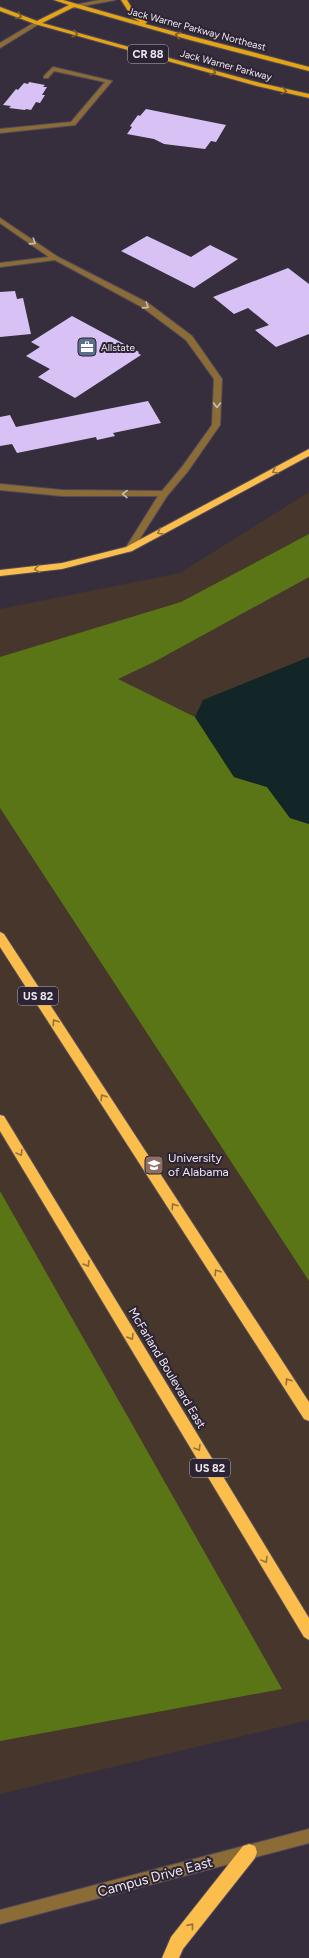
<svg xmlns="http://www.w3.org/2000/svg" width="309" height="1958" font-family="Figtree,sans-serif">
  <rect width="100%" height="100%" fill="#372e3d"/>
  <path fill="#47362c" d="M309,492V1720L0,1794V609L180,573Z"/>
  <g fill="#5a7516">
    <path d="M309,534V577L154,662L118,679L195,717L234,777L267,787L290,818L309,824V1281L0,808V657L181,602Z"/>
    <path d="M0,1191L282,1689L0,1741Z"/>
  </g>
  <path fill="#132627" d="M309,657V824L290,818L267,787L234,777L195,717L203,700Z"/>
  <g fill="#d8c2f5">
    <path d="M29,82L45,85L43,87H47L42,95H45L40,103L36,102L31,110L26,109L25,110L9,108L11,106L3,105L16,89L18,90L24,83L28,84Z"/>
    <path d="M146,109L226,125L216,142L211,141L205,149L164,144L154,139L127,134L132,127L130,126L138,115L140,116Z"/>
    <path d="M147,236L191,257L210,245L238,259L194,288L121,251Z"/>
    <path d="M288,268L309,284V334L276,347L255,330L269,325L248,308L234,314L213,297Z"/>
    <path d="M15,291L17,299L23,298L31,334L0,337V292Z"/>
    <path d="M72,316L139,352L138,353L141,355L75,398L38,377L50,369L26,356L40,347L31,342Z"/>
    <path d="M148,401L161,423L113,433L115,436L97,440L96,437L17,453L12,444L0,446V417L10,415L16,427Z"/>
  </g>
  <g fill="none" stroke-linecap="round" stroke-linejoin="round">
    <g stroke="#544c5a" stroke-width="2">
      <g id="minor">
        <path d="M100,0H115L72,8L69,6Z"/>
        <path d="M37,21L40,23L39,24L0,48V43Z"/>
        <path d="M53,67L112,81L75,125L0,133V129L71,122L105,82L54,71L48,78H44V76Z"/>
        <path d="M0,218L58,257L148,303L192,336L222,379L220,425L188,471L167,496L132,551L129,552L125,549L158,496H62L0,490V484L62,490L162,491L182,467L212,425L214,379L186,340L142,307L55,260L0,267V263L49,257L0,223Z"/>
        <path d="M309,1829V1843L0,1924V1910Z"/>
      </g>
    </g>
    <g stroke="#544c5a" stroke-width="2">
      <path id="major" d="M54,0H63L140,22L132,17L121,0H127L136,15L146,21L147,22L145,24L309,67V71L190,40L74,7L42,23L260,83L309,94V98L257,86L35,24L0,11V7L37,21L69,5Z"/>
    </g>
    <g stroke="#544c5a" stroke-width="2">
      <g id="highway">
        <path d="M309,449V456L132,551L62,569L0,576V570L62,563L126,547Z"/>
        <path d="M0,932L4,934L309,1402V1421L304,1419L0,947Z"/>
        <path d="M0,1115L4,1116L309,1618V1640L304,1637L0,1131Z"/>
        <path d="M249,1844L255,1846L257,1852L255,1858L183,1949L179,1958H162L171,1937L243,1846Z"/>
      </g>
    </g>
    <use href="#minor" fill="#8b6c37" fill-rule="evenodd"/>
    <use href="#major" fill="#e4a414" fill-rule="evenodd"/>
    <use href="#highway" fill="#fbbe4c" fill-rule="evenodd"/>
  </g>
  <defs><path id="oneway-chevron" d="M-2-3.5L2.5 0L-2 3.5" fill="none" stroke-width="1.6" stroke-linecap="round" stroke-linejoin="round"/></defs>
  <g stroke="#7f5e25">
    <use href="#oneway-chevron" transform="translate(19 16) rotate(20)"/>
    <use href="#oneway-chevron" transform="translate(75 34) rotate(16)"/>
    <use href="#oneway-chevron" transform="translate(178 35) rotate(-164)"/>
    <use href="#oneway-chevron" transform="translate(213 72) rotate(16)"/>
    <use href="#oneway-chevron" transform="translate(284 91) rotate(13)"/>
  </g>
  <g stroke="#cbbdb1">
    <use href="#oneway-chevron" transform="translate(33 242) rotate(33)"/>
    <use href="#oneway-chevron" transform="translate(146 306) rotate(33)"/>
    <use href="#oneway-chevron" transform="translate(217 405) rotate(91)"/>
    <use href="#oneway-chevron" transform="translate(125 494) rotate(-179)"/>
  </g>
  <g stroke="#947140">
    <use href="#oneway-chevron" transform="translate(275 471) rotate(152)"/>
    <use href="#oneway-chevron" transform="translate(160 532) rotate(152)"/>
    <use href="#oneway-chevron" transform="translate(37 569) rotate(174)"/>
    <use href="#oneway-chevron" transform="translate(55 1022) rotate(-123)"/>
    <use href="#oneway-chevron" transform="translate(103 1097) rotate(-123)"/>
    <use href="#oneway-chevron" transform="translate(20 1153) rotate(59)"/>
    <use href="#oneway-chevron" transform="translate(174 1206) rotate(-123)"/>
    <use href="#oneway-chevron" transform="translate(87 1264) rotate(59)"/>
    <use href="#oneway-chevron" transform="translate(217 1272) rotate(-123)"/>
    <use href="#oneway-chevron" transform="translate(131 1337) rotate(59)"/>
    <use href="#oneway-chevron" transform="translate(288 1381) rotate(-123)"/>
    <use href="#oneway-chevron" transform="translate(198 1448) rotate(59)"/>
    <use href="#oneway-chevron" transform="translate(265 1560) rotate(59)"/>
    <use href="#oneway-chevron" transform="translate(191 1926) rotate(-51)"/>
  </g>
  <defs>
    <g id="office-square" transform="scale(1)"><rect x="-9" y="-9" width="18" height="18" rx="4" fill="#5c6f8a" stroke="#2d2433"/><path d="M-6-3h4V-5.5h4V-3h4V5H-6ZM-1-4.5V-3h2v-1.5ZM-6 0V1H6V0Z" fill="#fff"/></g>
    <g id="university-square" transform="scale(1)"><rect x="-9" y="-9" width="18" height="18" rx="4" fill="#8d6e63" stroke="#2d2433"/><path d="M0-5L7-2L0 1L-7-2ZM-4 1L0 2.5L4 1V4Q0 6-4 4Z" fill="#fff"/></g>
  </defs>
  <g fill-rule="evenodd">
    <use href="#office-square" x="87" y="347"/>
    <use href="#university-square" x="154" y="1165"/>
  </g>
  <g text-anchor="middle" dominant-baseline="central" stroke-width="4" stroke-linejoin="round" paint-order="stroke">
    <g font-size="10" fill="#eee8f2" stroke="#2d2433">
      <text transform="translate(197 29) rotate(15)">Jack Warner Parkway Northeast</text>
      <text transform="translate(226 65) rotate(15)">Jack Warner Parkway</text>
    </g>
    <g font-size="10" fill="#eee8f2" stroke="#2d2433" text-anchor="start">
      <text x="101" y="347">Allstate</text>
    </g>
    <g fill="#2d2433" stroke="#b4adb9" stroke-width="1">
      <rect x="128" y="45" width="40" height="18" rx="3"/>
      <rect x="18" y="987" width="40" height="18" rx="3"/>
      <rect x="190" y="1459" width="40" height="18" rx="3"/>
    </g>
    <g font-size="11" font-weight="bold" fill="#eee8f2">
      <text x="148" y="54">CR 88</text>
      <text x="38" y="996">US 82</text>
      <text x="210" y="1468">US 82</text>
    </g>
    <g font-size="12" fill="#eee8f2" stroke="#2d2433" text-anchor="start">
      <text x="168" y="1158">University<tspan x="168" dy="14">of Alabama</tspan></text>
    </g>
    <g font-size="12" fill="#eee8f2" stroke="#2d2433">
      <text transform="translate(167 1368) rotate(59)">McFarland Boulevard East</text>
    </g>
    <g font-size="14" fill="#eee8f2" stroke="#2d2433">
      <text transform="translate(155 1877) rotate(-15)">Campus Drive East</text>
    </g>
  </g>
</svg>
